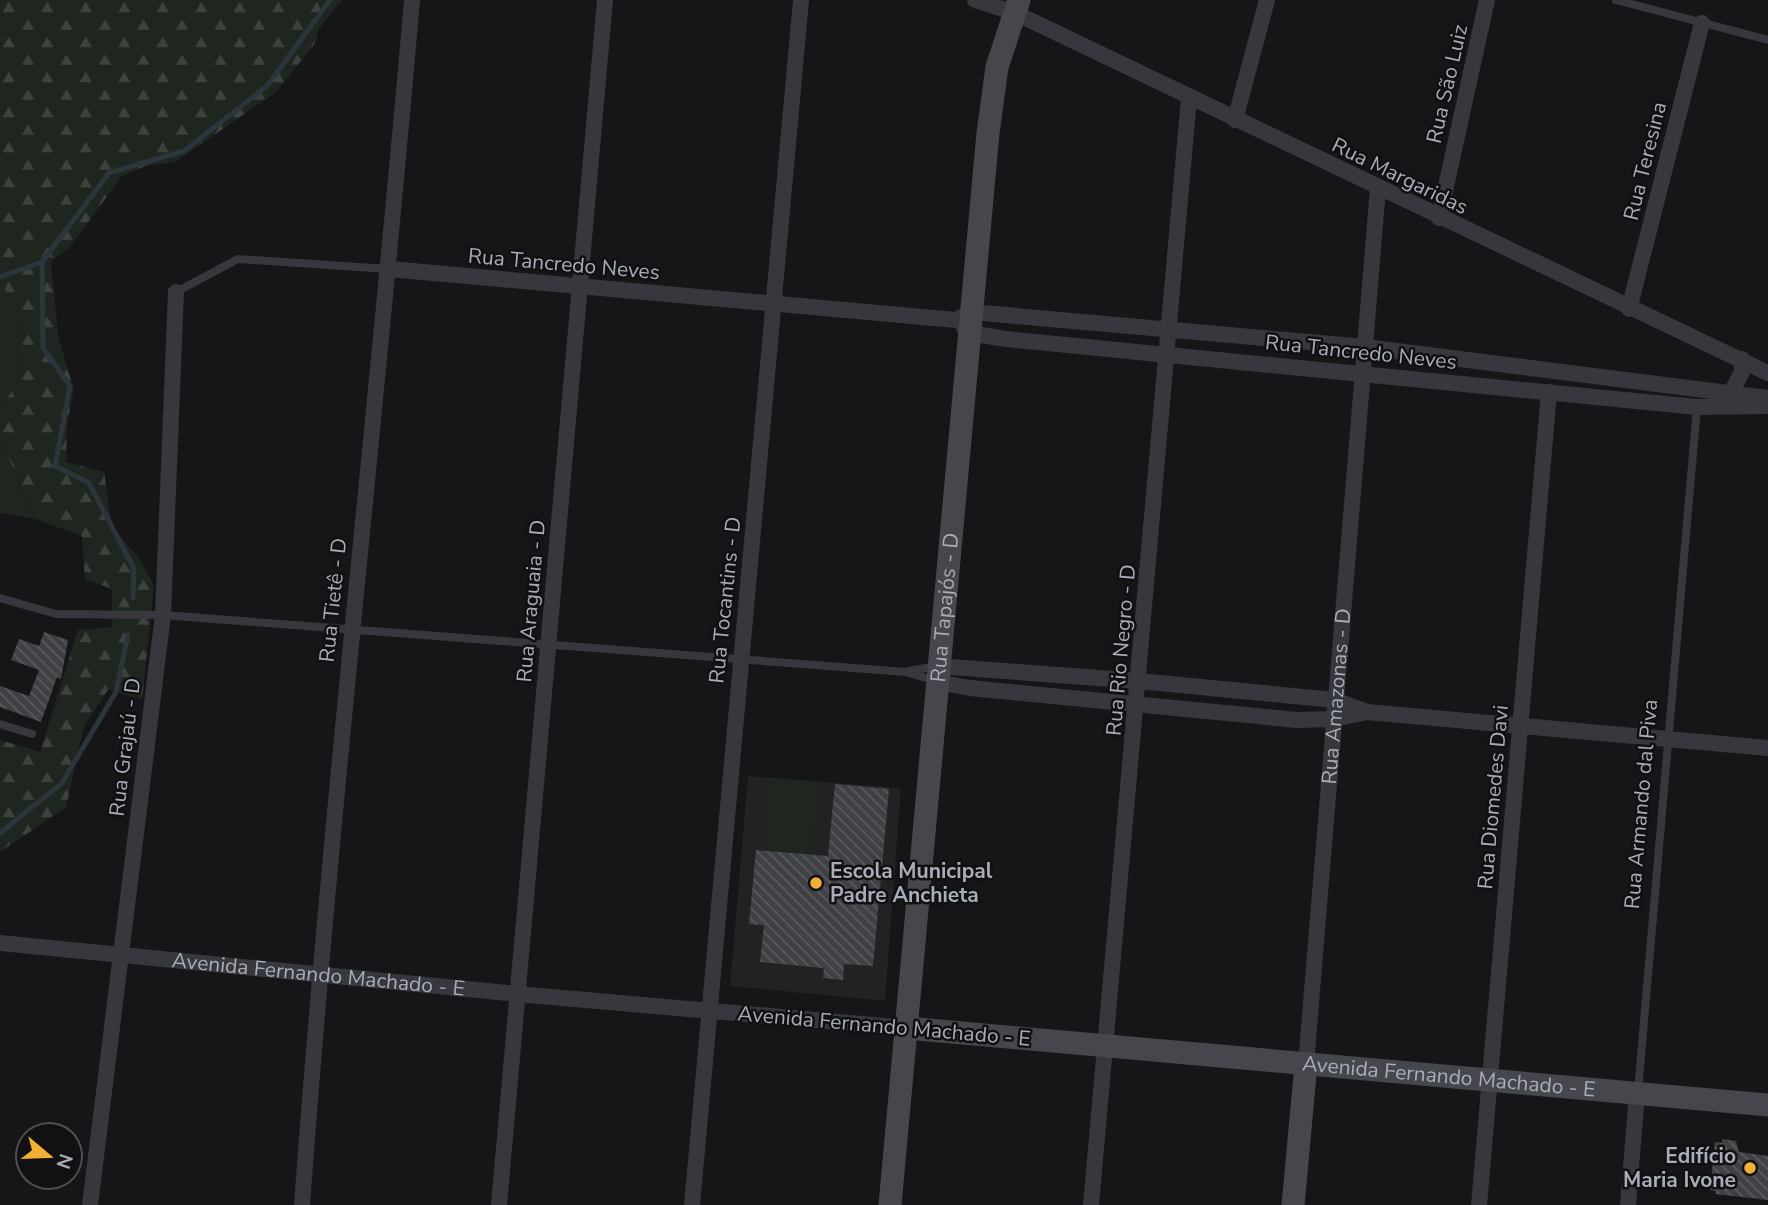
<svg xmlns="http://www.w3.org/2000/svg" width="1768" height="1205" font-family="'Nunito Sans',sans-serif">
  <defs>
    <pattern id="forest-firs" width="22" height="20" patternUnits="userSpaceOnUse" patternTransform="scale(1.75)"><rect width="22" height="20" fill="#1e261f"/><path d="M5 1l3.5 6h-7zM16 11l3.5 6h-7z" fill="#3c433d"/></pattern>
    <pattern id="building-back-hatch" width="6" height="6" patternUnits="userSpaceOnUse" patternTransform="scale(1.75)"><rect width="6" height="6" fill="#404145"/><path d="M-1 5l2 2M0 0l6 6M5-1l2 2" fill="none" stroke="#595a5e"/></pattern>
  </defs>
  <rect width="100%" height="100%" fill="#161618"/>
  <path fill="#222225" d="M748,776L901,788L885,1001L730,986Z"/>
  <g fill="#1e261f">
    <path d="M0,281L17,308L18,382L0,410Z"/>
    <path d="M0,438L35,519L0,513Z"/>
    <path d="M768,778L819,782L812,855L761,850Z"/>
  </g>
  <path fill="url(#forest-firs)" d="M0,0H342L319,29L314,45L275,93L175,162L145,166L121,177L70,247L51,262L58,336L74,390L67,424L66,462L104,472L112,527L139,558L154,586L142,699L108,690L84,726L66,807L0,852V740L40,752L78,630L112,627V589L85,579L82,536L35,519L0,438V410L18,381L17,309L0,281Z"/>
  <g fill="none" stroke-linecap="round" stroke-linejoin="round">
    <g stroke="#2c353c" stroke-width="5">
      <path d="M0,277L42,262"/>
      <path d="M133,598L134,569L89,483L55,466L70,386L43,348L42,262L109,173L184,151L267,86L330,0"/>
      <path d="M0,833L62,783L116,692L128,635"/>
    </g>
  </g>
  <g fill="url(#building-back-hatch)">
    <path d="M44,632L68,640L61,679L57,677L41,722L0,707V686L29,696L39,670L11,660L19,639L39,646Z"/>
    <path d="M835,784L889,789L873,966L844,964L843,980L823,978L824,968L760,962L764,925L749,924L756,850L828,856Z"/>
    <path d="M1722,1139L1736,1141L1739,1152L1768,1156V1200L1715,1194L1716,1191L1710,1190L1715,1142L1722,1143Z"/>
  </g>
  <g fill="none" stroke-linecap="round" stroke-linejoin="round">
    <g stroke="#37383d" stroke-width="8">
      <path d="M1616,0L1768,40"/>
      <path d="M176,292L238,259L388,269"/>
      <path d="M0,598L56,614L163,615L906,672L936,681"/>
      <path d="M909,671L937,666"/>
      <path d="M0,724L32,734"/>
      <path d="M1638,1091L1697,407"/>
    </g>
    <g stroke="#37383d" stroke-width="16">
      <path d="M975,0L1015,13L1768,373"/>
      <path d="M1235,120L1267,0"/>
      <path d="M1439,218L1487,0"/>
      <path d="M389,269L956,320L972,312L1365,347L1768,398"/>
      <path d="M1629,309L1702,23"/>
      <path d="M964,328L969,333L1006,339L1697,407L1766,406"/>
      <path d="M1731,393L1742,372V359"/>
      <path d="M937,666L1139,681L1335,700L1367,712L1768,748"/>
      <path d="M937,682L970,688L1297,720L1334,719L1367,712"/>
      <path id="s1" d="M0,943L517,994L907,1028"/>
      <path id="s2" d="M1306,1064L1378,188"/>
      <path d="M90,1205L163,615L176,292"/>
      <path d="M302,1205C331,803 378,402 412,0"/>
      <path d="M499,1205L605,0"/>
      <path d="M692,1205L801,0"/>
      <path d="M1091,1205L1189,98"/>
      <path d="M1479,1205L1549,392"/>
      <path d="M1628,1205L1637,1093"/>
    </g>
    <g stroke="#45474d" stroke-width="23">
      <path id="s3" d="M907,1028L1768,1105"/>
      <path id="s4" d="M890,1205L988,133L997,67L1019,0"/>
      <path d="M1293,1205L1306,1064"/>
    </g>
  </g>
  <g fill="#f2b134" stroke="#111113" stroke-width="2.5">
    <circle cx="816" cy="883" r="7"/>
    <circle cx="1750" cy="1168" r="7"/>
  </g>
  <g text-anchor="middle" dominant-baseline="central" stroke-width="5" stroke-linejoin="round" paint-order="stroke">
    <g font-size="21" fill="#a8adb8" stroke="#111113">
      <text transform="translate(1447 84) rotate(-77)">Rua São Luiz</text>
      <text transform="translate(1645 161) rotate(-76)">Rua Teresina</text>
      <text transform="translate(1400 176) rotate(26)">Rua Margaridas</text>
      <text transform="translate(564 264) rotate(5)">Rua Tancredo Neves</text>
      <text transform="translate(1361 352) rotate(6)">Rua Tancredo Neves</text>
      <text transform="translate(333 600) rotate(-84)">Rua Tietê - D</text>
      <text transform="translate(725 600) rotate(-84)">Rua Tocantins - D</text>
      <text transform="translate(531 601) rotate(-85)">Rua Araguaia - D</text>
      <text stroke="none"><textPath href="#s4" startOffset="600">Rua Tapajós - D</textPath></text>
      <text transform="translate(1121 650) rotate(-85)">Rua Rio Negro - D</text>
      <text stroke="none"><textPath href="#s2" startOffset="369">Rua Amazonas - D</textPath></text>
      <text transform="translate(125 747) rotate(-83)">Rua Grajaú - D</text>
      <text transform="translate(1493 797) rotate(-85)">Rua Diomedes Davi</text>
      <text transform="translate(1641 804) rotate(-85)">Rua Armando dal Piva</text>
      <text stroke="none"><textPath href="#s1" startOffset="320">Avenida Fernando Machado - E</textPath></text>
      <text transform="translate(884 1026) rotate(5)">Avenida Fernando Machado - E</text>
      <text stroke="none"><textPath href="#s3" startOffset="544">Avenida Fernando Machado - E</textPath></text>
    </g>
    <g font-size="21" font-weight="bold" fill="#a8adb8" stroke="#111113" text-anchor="start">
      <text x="830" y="871">Escola Municipal<tspan x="830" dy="24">Padre Anchieta</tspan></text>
      <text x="1736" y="1156" text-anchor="end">Edifício<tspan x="1736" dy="24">Maria Ivone</tspan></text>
    </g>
  </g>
  <g transform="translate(49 1156) rotate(109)"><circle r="33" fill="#111113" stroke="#4d4f55" stroke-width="2"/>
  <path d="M0-5L12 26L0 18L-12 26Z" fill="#f2b134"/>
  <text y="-10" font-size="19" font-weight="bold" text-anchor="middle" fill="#a8adb8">N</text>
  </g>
</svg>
